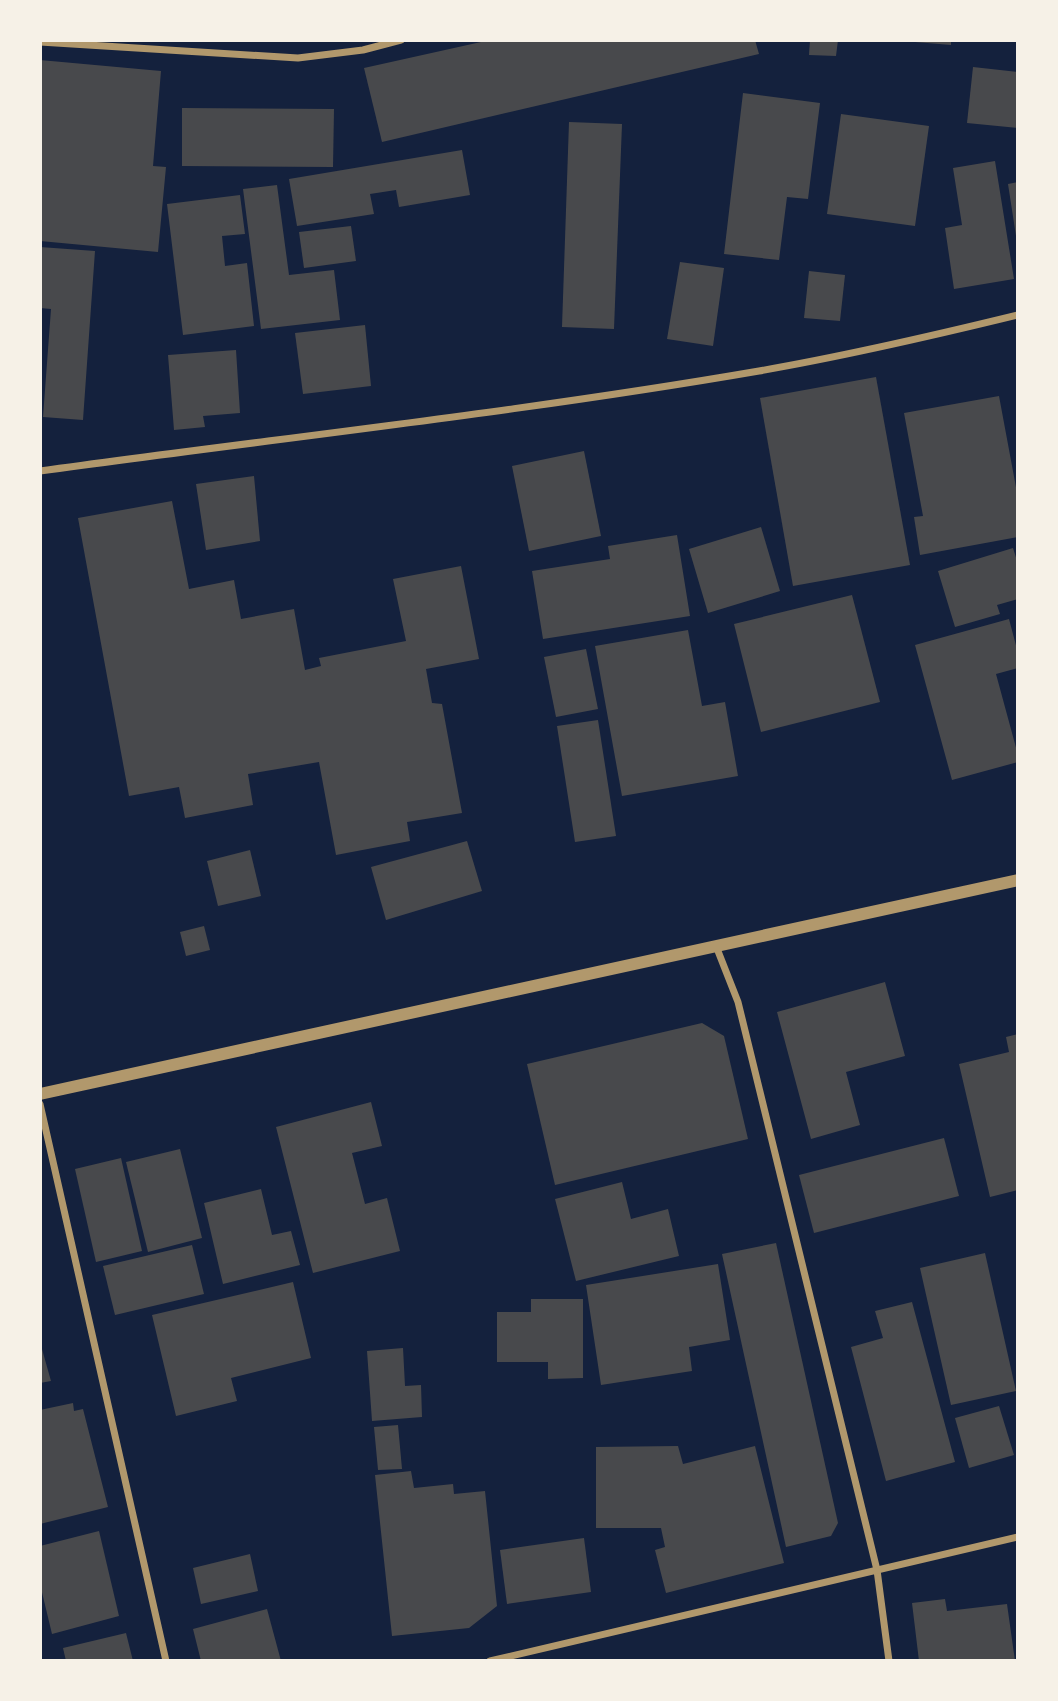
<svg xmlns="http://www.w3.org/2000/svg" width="1058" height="1701" font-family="'Titillium Web',sans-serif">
  <rect width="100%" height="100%" fill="#14213d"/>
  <g fill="#48494c">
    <path d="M490,40H755L759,54L382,142L364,68Z"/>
    <path d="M810,40H838L836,56L809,55Z"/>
    <path d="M915,40H951V45L915,42Z"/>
    <path d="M40,60L161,71L153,166L166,167L158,252L40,241Z"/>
    <path d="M973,67L1018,72V128L967,123Z"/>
    <path d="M743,93L820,103L808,199L787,197L779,260L724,254Z"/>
    <path d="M182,108L334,109L333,167L182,166Z"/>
    <path d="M841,114L929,126L915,226L827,214Z"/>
    <path d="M569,122L622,124L614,329L562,327Z"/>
    <path d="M462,150L470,195L399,207L396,190L370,194L374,214L297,226L289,179Z"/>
    <path d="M995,161L1014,279L954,289L945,228L962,225L953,168Z"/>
    <path d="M1018,182V236H1016L1008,184Z"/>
    <path d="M277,185L289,275L334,270L340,320L261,329L243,189Z"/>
    <path d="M240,195L245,234L222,236L225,266L247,263L254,326L183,335L167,204Z"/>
    <path d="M351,226L356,261L304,268L299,232Z"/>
    <path d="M40,247L95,251L83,420L43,417L51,309L40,308Z"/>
    <path d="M680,262L724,268L713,346L667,339Z"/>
    <path d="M809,271L845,275L840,321L804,318Z"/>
    <path d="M365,325L371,386L303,394L295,333Z"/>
    <path d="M236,350L240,413L203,416L205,427L174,430L168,355Z"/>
    <path d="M876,377L910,565L793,586L760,398Z"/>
    <path d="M999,396L1018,498V537L920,555L914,517L923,516L904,413Z"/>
    <path d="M584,451L601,536L529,551L512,466Z"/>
    <path d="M254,476L260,541L206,550L196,484Z"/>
    <path d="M172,501L189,589L234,580L241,619L294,609L305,670L321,666L319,658L406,641L393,579L461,566L479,659L426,669L432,703L442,704L462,813L407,822L410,841L336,855L319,762L248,774L253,805L185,818L179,787L129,796L78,518Z"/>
    <path d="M761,527L780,591L708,613L689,549Z"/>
    <path d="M677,535L690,616L543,639L532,571L610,559L608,546Z"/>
    <path d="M1013,548L1018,564V599L997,605L1000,614L955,627L938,571Z"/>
    <path d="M852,595L880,702L761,732L734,624Z"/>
    <path d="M1009,619L1018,653V668L996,674L1018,755V762L952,780L915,645Z"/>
    <path d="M688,630L702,706L725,702L738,776L622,796L595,646Z"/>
    <path d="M586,649L598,709L556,717L544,657Z"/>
    <path d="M598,720L616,836L575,842L557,726Z"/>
    <path d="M467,841L482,891L386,920L371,867Z"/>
    <path d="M250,850L261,896L218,906L207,861Z"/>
    <path d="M204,926L210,950L186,956L180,932Z"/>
    <path d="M885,982L905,1056L846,1072L860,1125L811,1139L777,1012Z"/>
    <path d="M702,1023L724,1036L748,1139L555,1185L527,1064Z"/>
    <path d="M1018,1034V1190L990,1197L959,1064L1009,1052L1006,1037Z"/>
    <path d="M371,1102L382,1146L352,1153L365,1204L387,1198L400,1251L313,1273L276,1127Z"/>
    <path d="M944,1138L959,1196L814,1233L799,1175Z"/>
    <path d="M180,1149L202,1238L148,1252L126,1162Z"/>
    <path d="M121,1158L142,1251L96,1262L75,1169Z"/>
    <path d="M622,1182L631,1219L668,1209L679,1256L576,1281L555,1199Z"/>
    <path d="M261,1189L272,1235L291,1231L300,1265L223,1284L204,1203Z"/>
    <path d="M776,1243L838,1523L831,1536L786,1547L722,1254Z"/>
    <path d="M192,1245L204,1294L115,1315L103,1266Z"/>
    <path d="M985,1253L1016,1391L951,1405L920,1268Z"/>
    <path d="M718,1264L730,1340L689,1347L692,1371L601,1385L586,1285Z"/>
    <path d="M293,1282L311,1358L231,1378L237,1401L176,1416L152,1315Z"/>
    <path d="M531,1299H583V1378L548,1379V1362H497V1312H531Z"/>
    <path d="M912,1302L955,1462L886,1481L851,1347L883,1338L875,1311Z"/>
    <path d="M40,1342L51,1381L40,1383Z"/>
    <path d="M403,1348L405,1386L421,1385L422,1417L372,1421L367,1351Z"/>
    <path d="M73,1403L74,1411L83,1409L108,1507L40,1524V1410Z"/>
    <path d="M999,1406L1014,1455L969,1468L955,1418Z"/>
    <path d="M398,1425L402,1469L378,1470L374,1427Z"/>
    <path d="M678,1446L683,1464L755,1446L784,1563L666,1593L655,1550L665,1547L661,1528H596V1447Z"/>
    <path d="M411,1471L414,1488L453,1484L454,1494L485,1491L497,1606L469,1628L392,1636L375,1475Z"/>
    <path d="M99,1531L119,1616L52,1634L40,1584V1546Z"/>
    <path d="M584,1538L591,1592L507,1604L500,1550Z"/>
    <path d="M250,1554L258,1591L201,1604L193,1568Z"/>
    <path d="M945,1599L947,1611L1007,1604L1015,1661H919L912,1603Z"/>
    <path d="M267,1609L281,1661H201L193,1629Z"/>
    <path d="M126,1633L133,1661H66L63,1648Z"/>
  </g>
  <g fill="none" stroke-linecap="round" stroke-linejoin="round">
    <g stroke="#b1986c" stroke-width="7">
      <path d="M40,42L298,58L363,50L401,40"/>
      <path d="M40,471C280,438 521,412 759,371C846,356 932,336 1018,315"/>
      <path d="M716,946L738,1002L877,1570L889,1661"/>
      <path d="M40,1104L166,1661"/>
      <path d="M490,1661L1018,1537"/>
    </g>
    <path stroke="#b1986c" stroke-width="12" d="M40,1094L1018,880"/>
  </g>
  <rect width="1058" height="1701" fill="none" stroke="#f6f1e7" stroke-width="84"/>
</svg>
